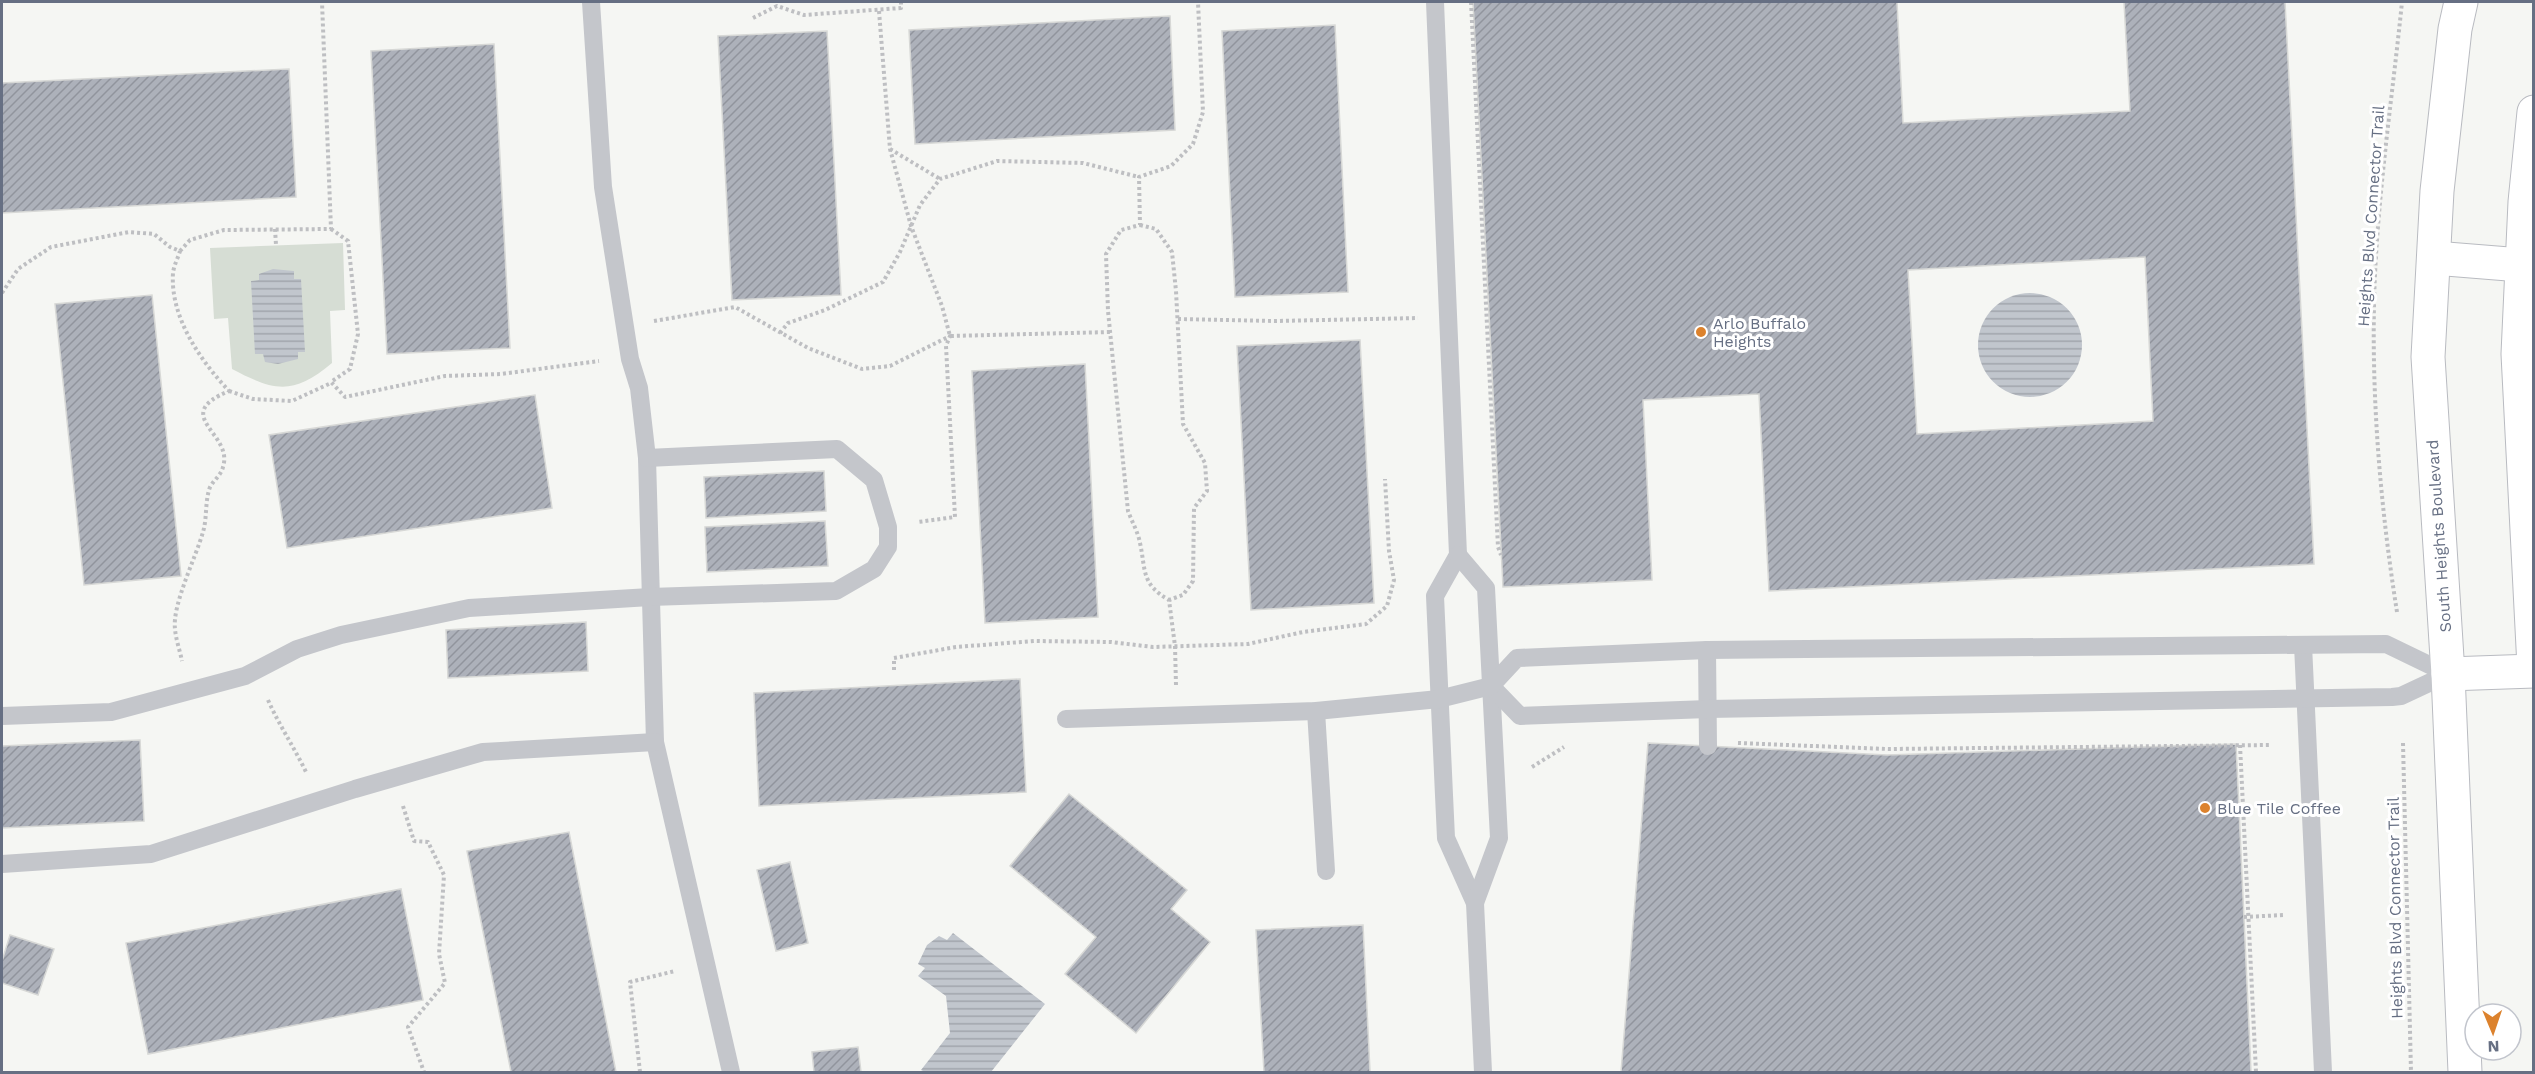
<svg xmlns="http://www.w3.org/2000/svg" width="2535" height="1074" font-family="'Work Sans',sans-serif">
  <defs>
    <pattern id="water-rules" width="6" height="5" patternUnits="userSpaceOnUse" patternTransform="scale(1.5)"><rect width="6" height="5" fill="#c1c6cd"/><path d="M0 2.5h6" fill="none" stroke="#a1a5ac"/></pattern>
    <pattern id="building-hatch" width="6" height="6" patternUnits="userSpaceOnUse" patternTransform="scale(1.5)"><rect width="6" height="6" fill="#adb1ba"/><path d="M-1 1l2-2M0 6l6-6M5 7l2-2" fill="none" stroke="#91949d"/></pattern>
  </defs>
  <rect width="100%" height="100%" fill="#f5f6f3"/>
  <path fill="#d6ddd4" d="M343,243L345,310L330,311L332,363C293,396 274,391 232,369L228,318L214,319L210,248Z"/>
  <g fill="url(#water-rules)">
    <path d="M273,269L294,271V279H301L305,352H298V359L278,364L265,362L263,354H255L251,281L259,280V274Z"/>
    <circle cx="2030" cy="345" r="52"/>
    <path d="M953,933L1045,1004L991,1072H925L921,1070L950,1033L946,996L918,976L925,968L918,964L927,945L939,936L947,940Z"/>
  </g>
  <g fill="url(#building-hatch)" stroke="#d7d8d6" stroke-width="1.5" fill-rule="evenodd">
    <path d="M1473,2H1897L1903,123L2130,111L2124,2H2285L2314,564L1769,591L1759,394L1643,400L1652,580L1503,587ZM2145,257L2153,421L1917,434L1908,270Z"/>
    <path d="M1170,16L1175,130L915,144L909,30Z"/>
    <path d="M1335,25L1348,292L1235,297L1222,31Z"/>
    <path d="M827,31L841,295L732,300L718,36Z"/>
    <path d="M494,44L510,348L387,354L371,51Z"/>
    <path d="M289,69L296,197L2,213V83Z"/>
    <path d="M152,295L181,576L84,585L55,304Z"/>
    <path d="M1360,340L1374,603L1251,610L1237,346Z"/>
    <path d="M1085,364L1098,617L985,623L972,371Z"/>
    <path d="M535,395L552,508L287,548L269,435Z"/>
    <path d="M824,471L826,511L706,518L704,477Z"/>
    <path d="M825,521L828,566L707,572L705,527Z"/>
    <path d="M586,622L588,671L448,678L446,630Z"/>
    <path d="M1020,679L1026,792L759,806L754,693Z"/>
    <path d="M140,740L144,821L2,828V746Z"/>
    <path d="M1648,743L1887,755L2236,744L2251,1072H1621Z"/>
    <path d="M1069,794L1187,890L1171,909L1210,942L1136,1033L1065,974L1096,937L1010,866Z"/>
    <path d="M569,832L616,1072H511L467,851Z"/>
    <path d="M790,862L808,943L776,951L757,870Z"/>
    <path d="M401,889L423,1000L148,1054L126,943Z"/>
    <path d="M1363,925L1370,1072H1264L1256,930Z"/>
    <path d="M10,935L54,949L38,995L2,983V961Z"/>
    <path d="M858,1047L861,1072H814L812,1052Z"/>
  </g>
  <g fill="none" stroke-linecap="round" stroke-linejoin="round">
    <g stroke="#b9bbc1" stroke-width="35">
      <g id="secondary">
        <path d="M2461,2L2455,29L2437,191L2428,357L2448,674L2465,1072"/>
        <path d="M2534,112L2525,202L2518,354L2534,667"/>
        <path d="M2434,258L2521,265"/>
        <path d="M2448,674L2534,671"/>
      </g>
    </g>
    <g stroke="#bebfc2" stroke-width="4" stroke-dasharray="3 3" stroke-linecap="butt">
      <path d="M1471,2L1498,547L1501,555"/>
      <path d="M879,11L890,149L911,226L942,306L950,336L1111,332"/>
      <path d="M753,18L777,6L804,15L901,8V2"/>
      <path d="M890,149L940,179"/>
      <path d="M1140,225L1156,229L1172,252L1176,291L1183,424L1205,463L1207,491L1194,508L1193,581L1183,595L1169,600"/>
      <path d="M275,229L276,245"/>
      <path d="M331,229L348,241L358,334L350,369L331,382L345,397L445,376L501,374L599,361"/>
      <path d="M180,251L190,240L224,230L331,229L322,2"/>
      <path d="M2,293L18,269L51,247L129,232L154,234L170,247L180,251C178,258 174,265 173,273C170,317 200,360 229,391C169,416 234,433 223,467C221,476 211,482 209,490C205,504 207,519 203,532C196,557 172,605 175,629C176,640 180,651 182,661"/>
      <path d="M1178,319L1274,321L1418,318"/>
      <path d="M654,321L735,307L808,348L862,369L890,366L950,336L946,346L955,517L918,522"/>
      <path d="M780,333L788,323L825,310L883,282L900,252L920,205L940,179L997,161L1083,163L1139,177"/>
      <path d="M229,391L253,399L292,401L331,383"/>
      <path d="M2397,612C2381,511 2372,407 2374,305C2376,204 2392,101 2402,2"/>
      <path d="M894,670V658L956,647L1034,641L1111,642L1153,647L1248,644L1303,632L1366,624L1387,606L1394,580L1389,551L1385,479"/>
      <path d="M1176,685L1175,646L1169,600C1141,584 1146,571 1140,543C1138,532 1132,522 1128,511L1108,311L1106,254L1121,230L1140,225L1139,177L1171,166L1193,144L1203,112L1198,2"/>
      <path d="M268,700C279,725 294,747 306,772"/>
      <path d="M1738,743L1888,749L2271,745"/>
      <path d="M2403,743L2411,1072"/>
      <path d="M2240,745L2256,1072"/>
      <path d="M1532,767L1564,747"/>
      <path d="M403,806L414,841L428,842L444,875L439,954L445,983L408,1027L424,1072"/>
      <path d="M2244,917L2284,915"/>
      <path d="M640,1072L630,982L675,971"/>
    </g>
    <g stroke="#c4c6cb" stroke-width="18">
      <path d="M591,2L603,187L630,359L639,388L647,458L655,742L731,1072"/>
      <path d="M1435,2L1458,555L1435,596L1444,795L1446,838L1475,903L1483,1072"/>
      <path d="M1458,555L1486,588L1499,838L1475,903"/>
      <path d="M2303,645L2323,1072"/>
      <path d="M1707,650L1708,746"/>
      <path d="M1491,686L1520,716L1708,709L2392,697L2401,696L2448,674"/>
      <path d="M1316,711L1326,871"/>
      <path d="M2,716L111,712L245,676L297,649L341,635L469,608L650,597L836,591L874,569L888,547V527L874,480L837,449L647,458"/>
      <path d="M1066,719L1316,711L1439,699L1491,686L1517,658L1707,650L2386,644L2448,674"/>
      <path d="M2,864L151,854L355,789L483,752L655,742"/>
    </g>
    <use href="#secondary" stroke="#fff" stroke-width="33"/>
  </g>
  <g fill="#dc822d" stroke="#fff" stroke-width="2">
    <circle cx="1701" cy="332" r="6"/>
    <circle cx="2205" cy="808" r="6"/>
  </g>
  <g text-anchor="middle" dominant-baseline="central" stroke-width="6" stroke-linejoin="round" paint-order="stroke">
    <g font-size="16" fill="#666f83" stroke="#fff">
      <text transform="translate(2371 216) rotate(-86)">Heights Blvd Connector Trail</text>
      <text transform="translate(2439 536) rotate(-94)">South Heights Boulevard</text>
      <text transform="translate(2395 908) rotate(-91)">Heights Blvd Connector Trail</text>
    </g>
    <g font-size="16" fill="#666f83" stroke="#fff" text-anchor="start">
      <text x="1713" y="323">Arlo Buffalo<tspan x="1713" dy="18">Heights</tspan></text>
      <text x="2217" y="808">Blue Tile Coffee</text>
    </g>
  </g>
  <rect width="2535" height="1074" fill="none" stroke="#666f83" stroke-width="6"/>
  <g transform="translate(2493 1032) rotate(178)"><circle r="28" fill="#ffffff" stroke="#c2c5cd" stroke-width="1.5"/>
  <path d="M0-4.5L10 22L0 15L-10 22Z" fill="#dc822d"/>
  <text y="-9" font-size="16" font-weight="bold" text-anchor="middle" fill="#666f83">N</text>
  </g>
</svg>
